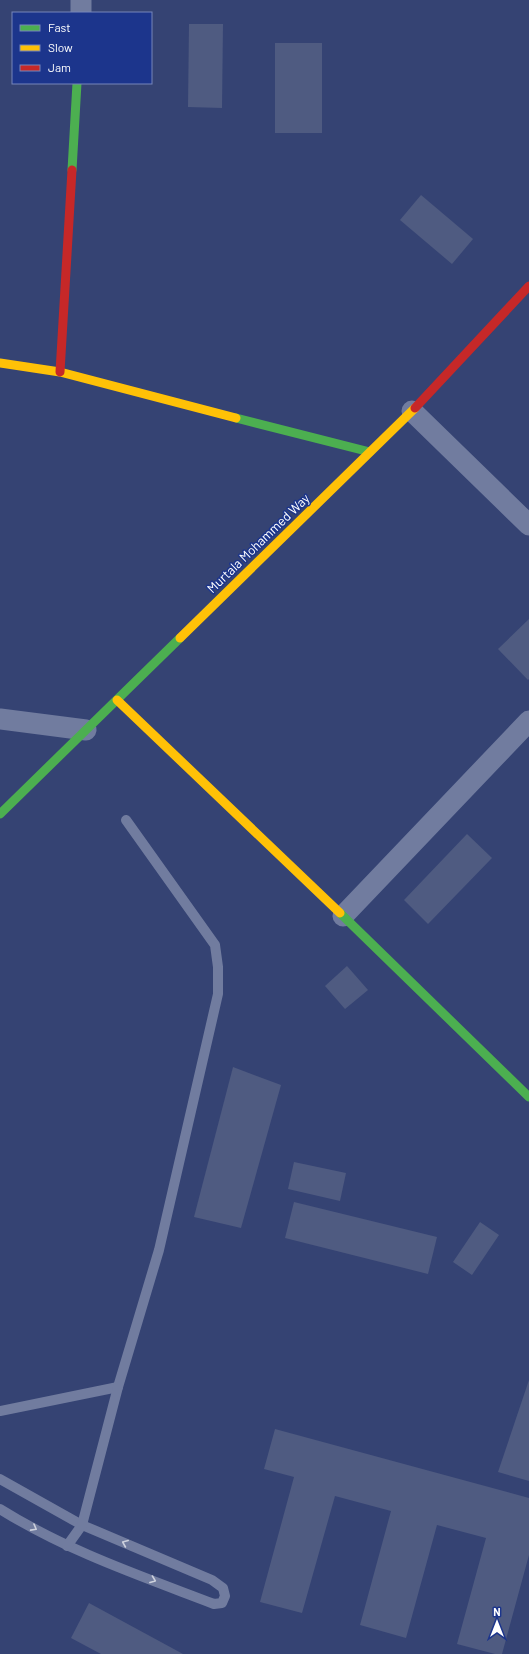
<svg xmlns="http://www.w3.org/2000/svg" width="529" height="1654" font-family="Barlow,sans-serif">
  <rect width="100%" height="100%" fill="#354373"/>
  <g fill="#4f5b81">
    <path d="M189,24H223L222,108L188,107Z"/>
    <rect x="275" y="43" width="47" height="90"/>
    <path d="M421,195L473,239L452,264L400,220Z"/>
    <path d="M529,619V679L528,680L498,649Z"/>
    <path d="M467,834L492,858L428,924L404,900Z"/>
    <path d="M347,966L368,990L345,1009L325,986Z"/>
    <path d="M233,1067L281,1085L241,1228L194,1217Z"/>
    <path d="M294,1162L346,1173L340,1201L288,1189Z"/>
    <path d="M294,1202L437,1237L428,1274L285,1238Z"/>
    <path d="M480,1222L499,1235L472,1275L453,1262Z"/>
    <path d="M529,1380V1481L498,1472Z"/>
    <path d="M275,1429L529,1498V1555L502,1654H495L457,1644L486,1538L437,1525L406,1638L360,1625L391,1511L335,1496L302,1613L260,1602L294,1477L264,1469Z"/>
    <path d="M89,1603L183,1654H101L71,1638Z"/>
  </g>
  <g fill="none" stroke-linecap="round" stroke-linejoin="round">
    <g stroke="#717c9f" stroke-width="10">
      <path d="M0,1411L118,1387"/>
      <path d="M0,1479L82,1525L212,1580L223,1588L225,1596L222,1603L214,1604C141,1576 67,1551 0,1509"/>
      <path d="M67,1546L82,1525L118,1387L159,1250L218,994V967L215,945L126,820"/>
    </g>
    <g stroke="#717c9f" stroke-width="21">
      <path d="M81,13V0"/>
      <path d="M412,411L529,525"/>
      <path d="M0,719L86,730"/>
      <path d="M343,916L529,721"/>
    </g>
    <g stroke="#4caf50" stroke-width="9">
      <path d="M72,170L77,83"/>
      <path d="M236,418L370,452"/>
      <path d="M0,814L180,638"/>
      <path d="M340,913L529,1097"/>
    </g>
    <g stroke="#ffc107" stroke-width="9">
      <path d="M0,363L60,372L236,418"/>
      <path d="M180,638L415,408"/>
      <path d="M117,700L340,913"/>
    </g>
    <g stroke="#c62828" stroke-width="9">
      <path d="M60,372L72,170"/>
      <path d="M415,408L529,286"/>
    </g>
  </g>
  <defs><path id="oneway-chevron" d="M-2-3.5L2.5 0L-2 3.5" fill="none" stroke-width="1.6" stroke-linecap="round" stroke-linejoin="round"/></defs>
  <g stroke="#cdd1dd">
    <use href="#oneway-chevron" transform="translate(34 1528) rotate(29)"/>
    <use href="#oneway-chevron" transform="translate(125 1543) rotate(-157)"/>
    <use href="#oneway-chevron" transform="translate(153 1580) rotate(21)"/>
  </g>
  <g text-anchor="middle" dominant-baseline="central" stroke-width="3" stroke-linejoin="round" paint-order="stroke">
    <g font-size="13" fill="#fff" stroke="#1c358c">
      <text transform="translate(258 543) rotate(-44)">Murtala Mohammed Way</text>
    </g>
  </g>
  <rect x="12" y="12" width="140" height="72" fill="#1c358c" stroke="#7786ba"/>
  <rect x="20" y="25" width="20" height="6" fill="#4caf50" stroke="#7786ba"/>
  <text x="48" y="32" font-size="12" fill="#ffffff">Fast</text>
  <rect x="20" y="45" width="20" height="6" fill="#ffc107" stroke="#7786ba"/>
  <text x="48" y="52" font-size="12" fill="#ffffff">Slow</text>
  <rect x="20" y="65" width="20" height="6" fill="#c62828" stroke="#7786ba"/>
  <text x="48" y="72" font-size="12" fill="#ffffff">Jam</text>
  <g transform="translate(497 1622)" stroke="#1c358c" stroke-width="3" paint-order="stroke">
  <path d="M0-3L7 15L0 10L-7 15Z" fill="#ffffff"/>
  <text y="-6" font-size="11" font-weight="bold" text-anchor="middle" fill="#ffffff">N</text>
  </g>
</svg>
